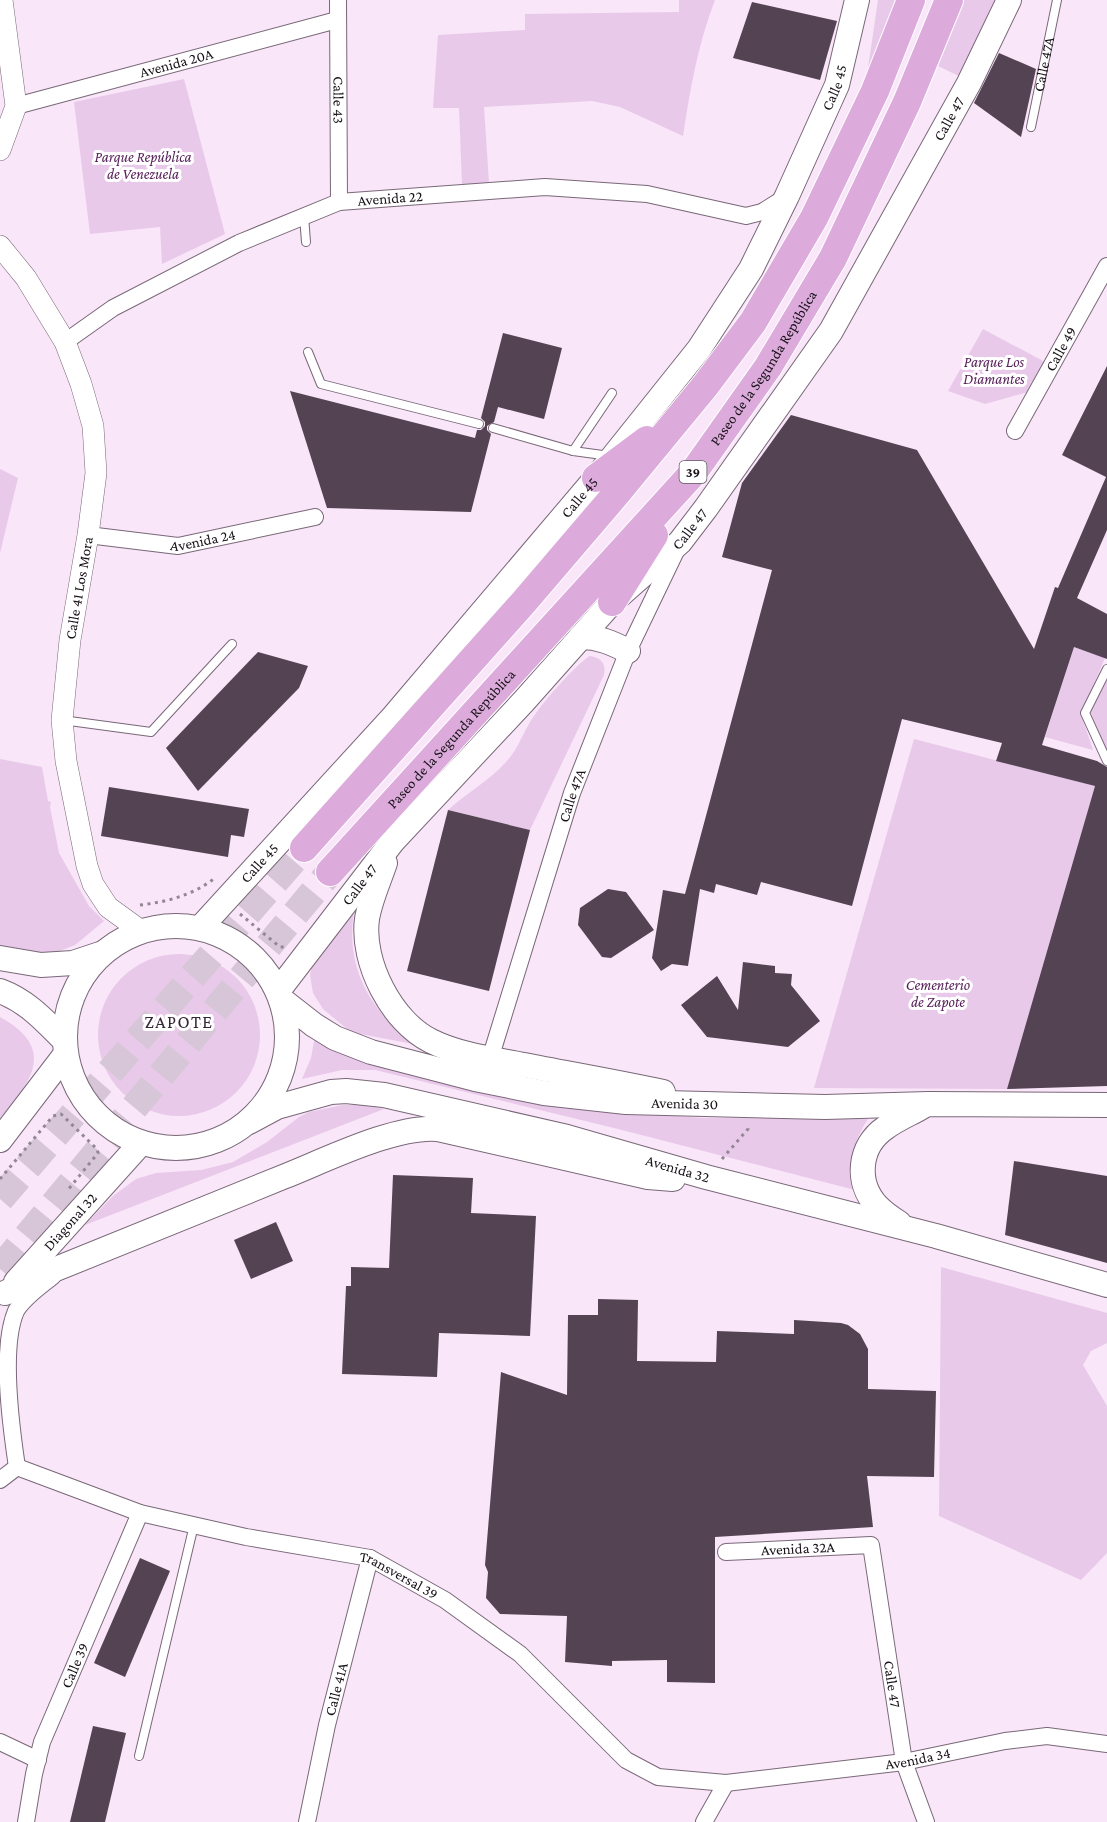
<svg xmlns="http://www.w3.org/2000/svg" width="1107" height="1822" font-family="'Crimson Pro',serif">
  <rect width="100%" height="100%" fill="#f9e6f9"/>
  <g fill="#e9c9e9">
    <path d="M679,0H715C698,44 690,89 683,136L620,107L592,101L484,107L489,183L462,185L459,108H433L438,35L525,30V14L679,12Z"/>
    <path d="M878,0H900L867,75Z"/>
    <path d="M963,0H999L961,77L938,66Z"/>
    <path d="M184,79L225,234L162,264L160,227L90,234L74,102Z"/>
    <path d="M983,329L1045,362L1028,392L985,404L948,391Z"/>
    <path d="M0,469L18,478L0,553Z"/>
    <path d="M1074,647L1105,658L1081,714L1093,750L1045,737Z"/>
    <path d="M590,656C602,658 606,664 604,675L530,830L448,810C469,791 494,778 511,756C520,744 525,728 534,716C544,701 576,664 590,656Z"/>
    <path d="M1107,678V751L1090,713Z"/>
    <path d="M914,739L1095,786L1007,1089L814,1088Z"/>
    <path d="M0,759L42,767L48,801L51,802L50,807L59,853L89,906L104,921L75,945L52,954L0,950Z"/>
    <path d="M356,902C342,962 367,1007 413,1044L355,1033L346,1028L323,1009L313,993L310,975L315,953Z"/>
    <circle cx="179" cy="1035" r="81"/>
    <path d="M0,1017C56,1048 33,1080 0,1118Z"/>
    <path d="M315,1036L564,1107L703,1118L868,1119C850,1146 853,1160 859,1191L614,1128L375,1070H342L302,1079L311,1058Z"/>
    <path d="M343,1105H369L384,1109L85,1225L113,1196L136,1179L156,1173L201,1170L233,1162L267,1142L299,1117L309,1112Z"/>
    <path d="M941,1267L1107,1313V1343L1091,1351L1083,1365L1107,1406V1553L1081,1580L939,1516Z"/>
  </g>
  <g fill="#534353">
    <path d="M752,2L837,21L820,80L733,58Z"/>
    <path d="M999,53L1036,69L1021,137L974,103Z"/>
    <path d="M503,333L562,348L544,419L498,407L494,422L487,426V430L491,434L471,512L327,508L290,391L475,438L477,430H481L485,426V422L481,418Z"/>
    <path d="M1107,366V530L1077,598L1107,614V659L1074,647L1042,745L1097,761L1107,767V1086L1007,1089L1095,786L996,761L1002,743L902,719L852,906L761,882L757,895L716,884L714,893L700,889L688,966L672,964L661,971L652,958L663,890L685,894L772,570L722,557L742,483L791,415L917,450L1034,649L1055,587L1058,588L1106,477L1062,455Z"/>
    <path d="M258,652L308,666L299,688L198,791L166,748Z"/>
    <path d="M109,787L249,809L244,837L231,835L228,857L101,836Z"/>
    <path d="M448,810L530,830L489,991L407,971Z"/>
    <path d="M608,889L626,892L654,930L611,958L602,957L578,925L580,908Z"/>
    <path d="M743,962L775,966V973L792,974L791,985L820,1021L788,1047L707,1037L681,1005L717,976L738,1010Z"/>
    <path d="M1014,1161L1107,1176V1263L1005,1235Z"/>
    <path d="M393,1175L473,1178L471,1213L536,1216L530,1336L439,1333L437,1377L342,1374L346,1286H351V1267L389,1268Z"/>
    <path d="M276,1222L293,1261L251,1279L234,1240Z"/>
    <path d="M598,1299L638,1300L637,1361L716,1362L717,1331L794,1334V1320L841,1323L848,1325L860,1334L868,1349V1389L936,1391L934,1477L867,1476L873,1527L715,1537V1683L667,1682V1660L612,1661V1666L565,1662L567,1616L500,1614L486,1598L488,1572L485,1565L501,1372L567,1395L568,1315H598Z"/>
    <path d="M140,1558L170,1571L125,1677L94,1663Z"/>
    <path d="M93,1726L126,1733L105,1822H70Z"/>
  </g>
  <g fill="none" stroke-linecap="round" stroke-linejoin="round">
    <g stroke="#d7c6d7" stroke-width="28" stroke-dasharray="28 14" stroke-linecap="butt">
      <path d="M0,1199L304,848"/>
      <path d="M0,1269L330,872"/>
    </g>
    <g stroke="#796878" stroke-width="10">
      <g id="service">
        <path id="s1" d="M1031,127L1057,0"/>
        <path d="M304,216L306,242"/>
        <path d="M308,352L321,384L479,424"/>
        <path d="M493,428L573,451L610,456"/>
        <path d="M573,451L612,393"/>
        <path d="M1107,669L1085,713L1107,761"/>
        <path d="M62,720L151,732L232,644"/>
        <path d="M139,1756L194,1525"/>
      </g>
    </g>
    <g stroke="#796878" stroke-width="18">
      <g id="minor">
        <path id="s2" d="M338,0L339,202"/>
        <path id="s3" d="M16,106L337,20"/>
        <path id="s4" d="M65,342L113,308L239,243L339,202L545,187L647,194L746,216L762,212L786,197"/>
        <path id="s5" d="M1015,431L1107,266"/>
        <path id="s6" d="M88,535L178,546L315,517"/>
        <path id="s7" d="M490,1059L572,793L628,651L676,551"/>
        <path id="s8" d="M17,1467L140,1513L246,1537L370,1558L445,1600L520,1654L626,1760L658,1777L726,1783L904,1762L1005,1741L1047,1736L1107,1744"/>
        <path d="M17,1467C11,1427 0,1348 16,1311C24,1297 41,1286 53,1276"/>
        <path d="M0,1480L17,1467"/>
        <path id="s9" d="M726,1552L871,1545L904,1762L926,1822"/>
        <path d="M0,1742L38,1760"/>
        <path id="s10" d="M26,1822L34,1774L42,1742L140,1513"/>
        <path id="s11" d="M307,1822L327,1725L370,1558"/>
        <path d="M704,1822L726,1783"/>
      </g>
    </g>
    <g stroke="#796878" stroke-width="22">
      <g id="tertiary">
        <path d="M0,150L16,106L2,0"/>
        <path d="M0,246L26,278L65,342L81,384L93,426L96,473L88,535L70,640L62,720L66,761L87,866L93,884L108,907L141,931"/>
      </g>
    </g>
    <g stroke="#796878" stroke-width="26">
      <g id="secondary">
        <path d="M581,637C599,637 612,643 628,651"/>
        <path d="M385,863C379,881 370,900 367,919C361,962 392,1022 431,1041C459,1055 493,1059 524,1065C570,1074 617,1082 663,1092"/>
        <circle cx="176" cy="1037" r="111"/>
        <path id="s12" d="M200,928L394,716L596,478L699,349L751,269L787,196L837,85L857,0"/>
        <path d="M0,958L41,965L73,963L100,954"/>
        <path d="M0,991C27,1001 44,1020 64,1040"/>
        <path id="s13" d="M278,991L393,841L524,701L612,602L680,542L706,508L831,331L969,83L1009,0"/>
        <path id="s14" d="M282,1000L314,1025L335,1038L371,1052L475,1079L544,1093L626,1102L825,1107L928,1104L1107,1105"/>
        <path id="s15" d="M249,1122L277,1107L331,1092L346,1091L384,1095L567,1137L706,1177L936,1236L1107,1285"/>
        <path d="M0,1140L65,1055"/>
        <path d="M899,1223C891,1218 883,1212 877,1206C855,1182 859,1146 885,1128C897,1119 910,1114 922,1107"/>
        <path id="s16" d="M16,1282L141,1143"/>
        <path d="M5,1293L41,1275C121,1242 202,1210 283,1177C324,1161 395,1125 438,1129L648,1177L673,1179"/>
      </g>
    </g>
    <g stroke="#fff" stroke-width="30">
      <g id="trunk">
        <path d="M596,478L647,440"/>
        <path d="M612,602L654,535"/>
        <path d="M304,848L523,603L617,493L705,386L753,322L814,218L875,91L911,0"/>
        <path id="s17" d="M330,872L693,473L768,367L833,258L907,102L949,0"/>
      </g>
    </g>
    <g stroke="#948794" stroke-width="3" stroke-dasharray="3 4.5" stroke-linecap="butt">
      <path d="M140,905C167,902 193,895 215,878"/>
      <path d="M240,914L280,947H285"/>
      <path d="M722,1159L748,1129V1125"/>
      <path d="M0,1179L53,1116L61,1114L97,1149L98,1153L67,1191"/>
    </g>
    <use href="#service" stroke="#fff" stroke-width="8"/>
    <use href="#minor" stroke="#fff" stroke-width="16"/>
    <use href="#tertiary" stroke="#fff" stroke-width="21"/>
    <use href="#secondary" stroke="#fff" stroke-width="24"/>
    <use href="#trunk" stroke="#dcabdc" stroke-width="28"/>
  </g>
  <g text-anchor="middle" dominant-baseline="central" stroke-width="6" stroke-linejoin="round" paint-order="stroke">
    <rect fill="#fff" stroke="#5d595d" stroke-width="1.5" x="679.5" y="461" width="27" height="22" rx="4.5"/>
    <g font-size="14" font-weight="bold" fill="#181218">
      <text x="693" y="472">39</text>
    </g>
    <g font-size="15" fill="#181218" stroke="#fff">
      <text stroke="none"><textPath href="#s3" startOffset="166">Avenida 20A</textPath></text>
      <text stroke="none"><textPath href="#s1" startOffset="64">Calle 47A</textPath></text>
      <text stroke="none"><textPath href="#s12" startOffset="1060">Calle 45</textPath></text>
      <text stroke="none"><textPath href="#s2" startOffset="100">Calle 43</textPath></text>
      <text stroke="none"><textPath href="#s13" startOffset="1106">Calle 47</textPath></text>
      <text stroke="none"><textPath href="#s4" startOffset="360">Avenida 22</textPath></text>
      <text stroke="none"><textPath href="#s5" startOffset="94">Calle 49</textPath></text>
      <text stroke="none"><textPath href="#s17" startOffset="666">Paseo de la Segunda República</textPath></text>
      <text stroke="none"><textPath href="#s12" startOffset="574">Calle 45</textPath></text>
      <text stroke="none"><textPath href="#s13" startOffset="620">Calle 47</textPath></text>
      <text stroke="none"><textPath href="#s6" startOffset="116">Avenida 24</textPath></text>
      <text transform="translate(79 588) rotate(-80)">Calle 41 Los Mora</text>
      <text stroke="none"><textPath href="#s17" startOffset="180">Paseo de la Segunda República</textPath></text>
      <text stroke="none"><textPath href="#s7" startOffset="276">Calle 47A</textPath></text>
      <text stroke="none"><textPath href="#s12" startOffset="88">Calle 45</textPath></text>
      <text stroke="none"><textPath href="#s13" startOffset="134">Calle 47</textPath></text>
      <text stroke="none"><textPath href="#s14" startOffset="423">Avenida 30</textPath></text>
      <text stroke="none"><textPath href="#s15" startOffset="444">Avenida 32</textPath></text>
      <text stroke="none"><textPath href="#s16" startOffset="81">Diagonal 32</textPath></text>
      <text stroke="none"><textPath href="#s9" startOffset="72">Avenida 32A</textPath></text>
      <text stroke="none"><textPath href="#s8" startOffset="399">Transversal 39</textPath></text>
      <text stroke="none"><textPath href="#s10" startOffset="165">Calle 39</textPath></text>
      <text stroke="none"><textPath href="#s9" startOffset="286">Calle 47</textPath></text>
      <text stroke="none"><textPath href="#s11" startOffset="136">Calle 41A</textPath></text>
      <text stroke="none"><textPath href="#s8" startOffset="992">Avenida 34</textPath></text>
    </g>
    <g font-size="15" font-style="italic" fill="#58205a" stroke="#fff">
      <text x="143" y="157">Parque República<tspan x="143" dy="17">de Venezuela</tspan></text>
      <text x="994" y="362">Parque Los<tspan x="994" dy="17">Diamantes</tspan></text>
      <text x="938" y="985">Cementerio<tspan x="938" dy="17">de Zapote</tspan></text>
    </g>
    <g font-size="18" letter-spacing="1.5" fill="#342634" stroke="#fff">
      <text x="179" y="1022">ZAPOTE</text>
    </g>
  </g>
</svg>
